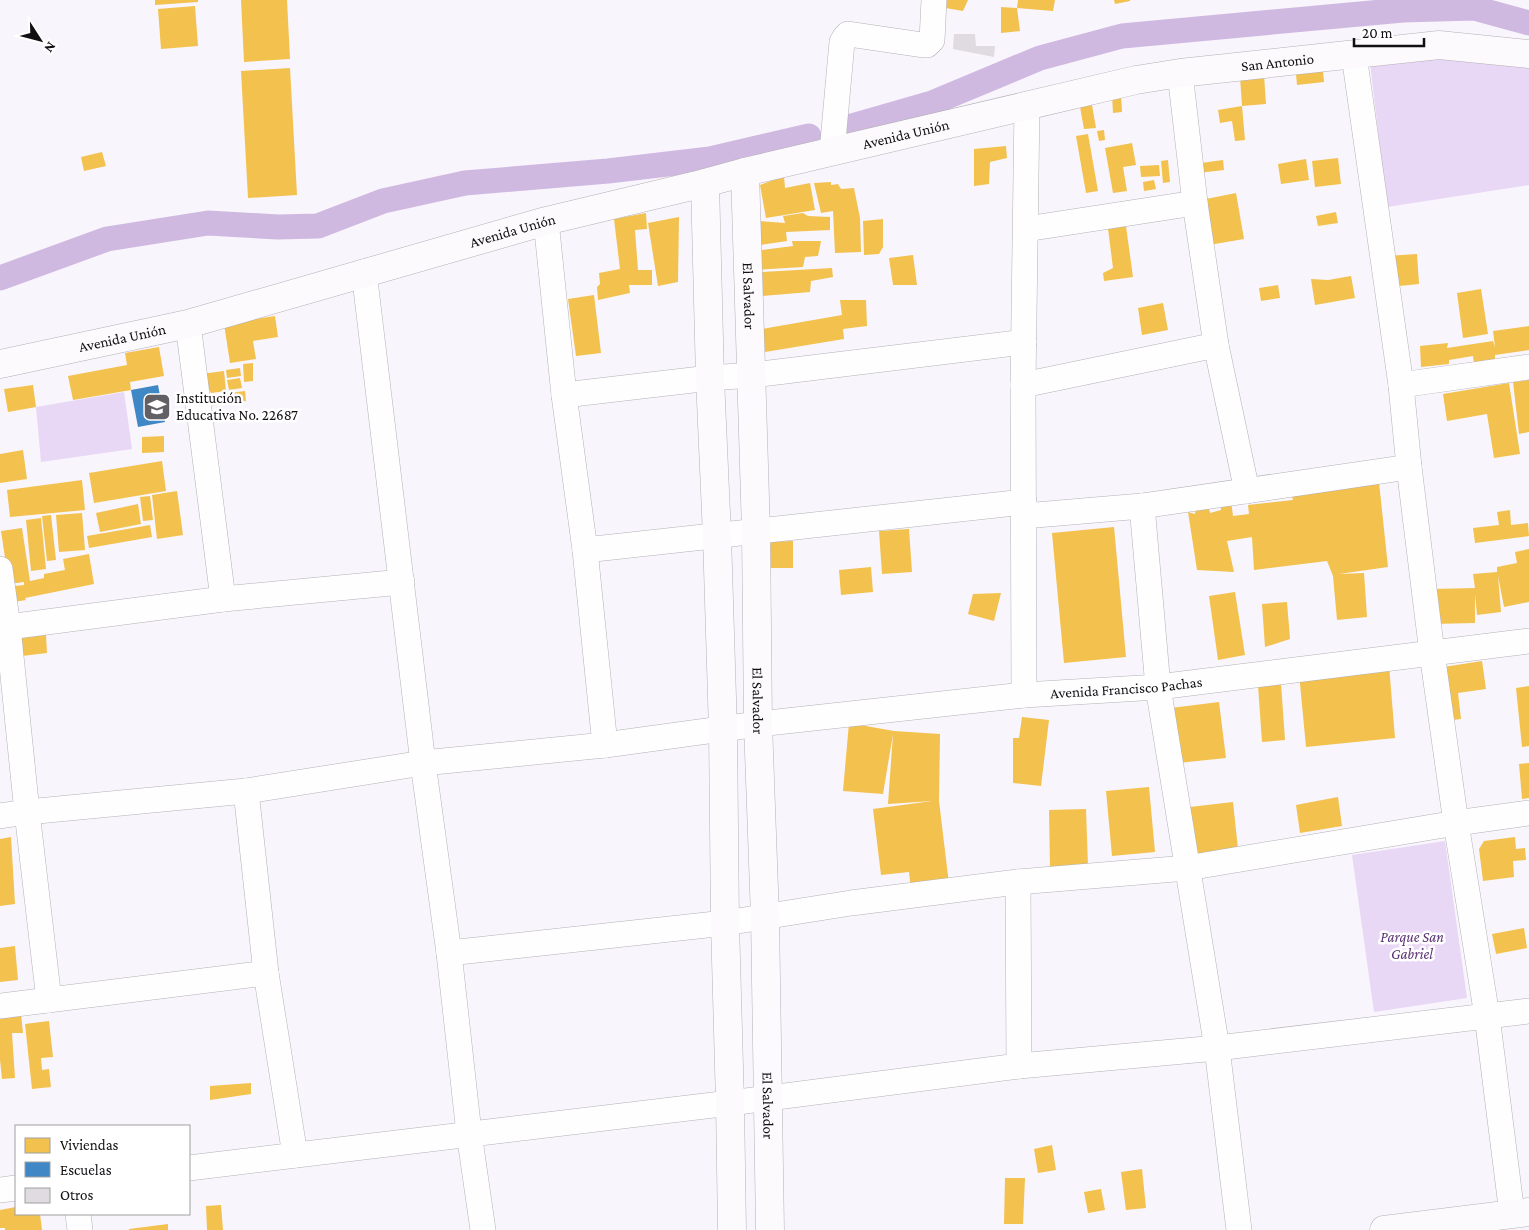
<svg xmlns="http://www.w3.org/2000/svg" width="1529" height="1230" font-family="'Crimson Pro',serif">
  <rect width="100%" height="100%" fill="#f9f5fc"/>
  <g fill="#e8d7f5">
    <path d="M1437,51L1529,60V185L1387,207L1370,63Z"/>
    <path d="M124,392L132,449L41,462L36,407Z"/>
    <path d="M1445,841L1467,998L1374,1012L1352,855Z"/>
  </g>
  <g fill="#f2c14e">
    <path d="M155,0H198V2L155,5Z"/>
    <path d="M241,0H287L290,59L244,62Z"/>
    <path d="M940,0H968L963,11L940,7Z"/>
    <path d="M1018,0H1055L1053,11L1017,8Z"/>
    <path d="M1114,0H1130V1L1115,4Z"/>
    <path d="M195,6L198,46L161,49L158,9Z"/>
    <path d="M1001,7L1017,8L1020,31L1001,33Z"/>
    <path d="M290,68L297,195L248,198L241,71Z"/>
    <path d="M1323,71L1324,82L1297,85L1296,74Z"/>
    <path d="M1264,75L1266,104L1242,106L1240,77Z"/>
    <path d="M1112,94H1121L1122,112L1113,113Z"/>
    <path d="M1092,105L1096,128L1084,129L1080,107Z"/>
    <path d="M1242,106L1245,140L1235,141L1232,121L1220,123L1218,110Z"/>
    <path d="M1104,130L1105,140L1099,141L1097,131Z"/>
    <path d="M1088,134L1098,191L1086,193L1076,136Z"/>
    <path d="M1132,143L1136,165L1123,167L1127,191L1113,193L1105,148Z"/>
    <path d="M1006,146L1007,158L990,162L989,184L974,186V149Z"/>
    <path d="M102,152L106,166L84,171L81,157Z"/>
    <path d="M1338,158L1341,184L1315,187L1312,161Z"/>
    <path d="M1306,159L1309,180L1281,184L1278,164Z"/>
    <path d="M1168,160L1170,182L1163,183L1161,161Z"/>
    <path d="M1223,160L1224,170L1198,173L1201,163Z"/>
    <path d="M1159,165L1160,176L1141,177L1140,166Z"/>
    <path d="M784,176L785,188L810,183L815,210L766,218L760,185Z"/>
    <path d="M1154,180L1156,189L1144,191L1143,182Z"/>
    <path d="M831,182V185L838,184L841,189L854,188L860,218L861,252L835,253L833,211L821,213L814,183Z"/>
    <path d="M1236,193L1244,239L1209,245L1201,200Z"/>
    <path d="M1336,212L1338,223L1318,226L1316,216Z"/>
    <path d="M646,213L647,229L635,230L638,270H652V285H629L630,293L598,300L597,287L600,284L599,273L620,269L614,219Z"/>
    <path d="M803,213L808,216L830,217V230L786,232L787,241L760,245V221L785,223L783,216Z"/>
    <path d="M679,217L678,282L658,286L648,223Z"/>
    <path d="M883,219V247L879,254L864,255L863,221Z"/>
    <path d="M1125,219L1133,277L1104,281L1103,273L1113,268L1107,221Z"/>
    <path d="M792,241H821L818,256L805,257L803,267L755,270L753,251L793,246Z"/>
    <path d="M1417,254L1419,284L1389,287L1387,256Z"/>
    <path d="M913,255L917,285H893L889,258Z"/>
    <path d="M832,268L833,277L811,281L810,292L762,296V272Z"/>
    <path d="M1351,276L1355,298L1315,305L1311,279L1328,280Z"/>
    <path d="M1278,285L1280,298L1261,301L1259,288Z"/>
    <path d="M1481,289L1488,334L1463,338L1457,293Z"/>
    <path d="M594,295L601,353L576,356L568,299Z"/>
    <path d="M840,300H866L867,326L843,329L844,339L765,352L762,329L842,315Z"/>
    <path d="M1163,303L1168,330L1142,335L1138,308Z"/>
    <path d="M275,316L278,337L253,341L256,359L230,363L224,324Z"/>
    <path d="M1529,326V350L1495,355V360L1474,363L1473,356L1449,360V364L1421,367L1420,346L1448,343L1447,348L1493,341L1495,347L1493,331Z"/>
    <path d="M159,347L164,376L130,382L131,390L73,400L68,376L127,365L125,353Z"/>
    <path d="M253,363V381L244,382L243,364Z"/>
    <path d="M240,368L241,376L227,378L226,370Z"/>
    <path d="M224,371L226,391L211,393L201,374Z"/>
    <path d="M240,378L242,388L229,390L227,380Z"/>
    <path d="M1529,380V432L1519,434L1513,382Z"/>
    <path d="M1509,383L1520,454L1494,458L1487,414L1447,421L1443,394Z"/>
    <path d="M33,385L36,407L8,412L4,389Z"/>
    <path d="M245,391L246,401L210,406L208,396Z"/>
    <path d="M164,436V452L142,453V437Z"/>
    <path d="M23,450L27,479L0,483V454Z"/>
    <path d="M162,461L166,491L94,503L89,473Z"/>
    <path d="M82,480L85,510L10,517L7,490Z"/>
    <path d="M1379,482L1388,567L1339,574L1364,573L1367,617L1337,620L1333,576L1327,561L1254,570L1252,537L1227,541L1234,572L1197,570L1188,512L1195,514L1196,506L1208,503L1210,513L1221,510V503L1231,501L1233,516L1249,514L1248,505L1293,500L1291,494Z"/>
    <path d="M177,491L183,535L157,539L152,495Z"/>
    <path d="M150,496L153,520L143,521L140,497Z"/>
    <path d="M138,504L141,524L100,532L96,513Z"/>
    <path d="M1510,510L1511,525L1528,523L1529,536L1475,543L1473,528L1499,525L1497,512Z"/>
    <path d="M82,513L85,550L59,552L56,515Z"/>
    <path d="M51,515L56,560L47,561L42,516Z"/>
    <path d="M41,518L46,569L31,571L26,520Z"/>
    <path d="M150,525L152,537L89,548L87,536Z"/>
    <path d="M1114,527L1126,657L1064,663L1052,533Z"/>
    <path d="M22,528L30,581L44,578V574L65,570L63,559L89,554L94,584L25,598L26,600L7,603L5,587L24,585V582L9,584L1,531Z"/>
    <path d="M909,529L912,572L882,574L879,531Z"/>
    <path d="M793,541V568H762V542Z"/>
    <path d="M1529,549V602L1504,607L1498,576L1501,612L1477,615L1475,594V623L1433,624L1432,589L1475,588L1473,574L1497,572V567L1517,563L1515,552Z"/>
    <path d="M871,567L873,592L841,595L839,570Z"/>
    <path d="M1235,592L1245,655L1218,660L1209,596Z"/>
    <path d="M1001,593L994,621L968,614L973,594Z"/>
    <path d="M1287,602L1290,639L1265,647L1262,604Z"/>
    <path d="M46,635L47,653L22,656L20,637Z"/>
    <path d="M1482,661L1486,689L1458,693L1461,719L1444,721L1437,668Z"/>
    <path d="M1389,665L1395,738L1306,747L1299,673Z"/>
    <path d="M1281,683L1285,740L1262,742L1258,685Z"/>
    <path d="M1529,686V746L1522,747L1516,688Z"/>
    <path d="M1219,702L1226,758L1178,763L1171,708Z"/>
    <path d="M1022,717L1049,720L1041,786L1013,783V738H1019Z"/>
    <path d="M849,723L894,731L940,734L939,801L949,884L911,889L909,872L881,875L873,809L932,801L888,804L893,734L883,794L843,791Z"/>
    <path d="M1529,763V798L1522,799L1519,764Z"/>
    <path d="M1149,787L1155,852L1112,856L1106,791Z"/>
    <path d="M1338,797L1342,826L1300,833L1296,805Z"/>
    <path d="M1233,802L1238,849L1187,856L1181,808Z"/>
    <path d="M1086,809L1088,866L1050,867L1049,810Z"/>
    <path d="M11,837L15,904L0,906V839Z"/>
    <path d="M1515,837L1516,849L1525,848L1526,860L1513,861L1514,877L1483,881L1479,849L1484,841Z"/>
    <path d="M1524,928L1527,948L1496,954L1492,934Z"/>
    <path d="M15,946L18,980L0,982V948Z"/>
    <path d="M0,1014H21L23,1033H12L15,1078L2,1079L0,1060Z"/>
    <path d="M49,1021L53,1057L41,1058L42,1070L49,1069L51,1087L32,1089L25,1024Z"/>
    <path d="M251,1083V1094L210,1100V1086Z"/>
    <path d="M1052,1145L1056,1170L1038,1173L1034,1149Z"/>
    <path d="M1142,1169L1146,1208L1126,1210L1121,1172Z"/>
    <path d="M1005,1178H1025L1023,1224H1004Z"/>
    <path d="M1101,1189L1105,1210L1088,1213L1084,1192Z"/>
    <path d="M221,1205L223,1230H207L206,1206Z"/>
    <path d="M16,1207V1214H40L42,1230H5V1228H0V1210Z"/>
    <path d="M168,1224V1230H129V1229Z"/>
  </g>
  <path fill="#3f88c5" d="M158,385L165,422L138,427L131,390Z"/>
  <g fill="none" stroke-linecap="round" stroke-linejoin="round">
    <g stroke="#d0b9e1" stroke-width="25">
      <path d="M845,128L932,103L1040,58L1122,36L1403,10L1474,8L1529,23"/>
      <path d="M0,278L107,239L208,223L278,227L318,226L383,201L465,183L608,171L710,159L809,136"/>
    </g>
  </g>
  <path fill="#dfdbe1" d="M954,34H975L976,46H995L994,57L953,49Z"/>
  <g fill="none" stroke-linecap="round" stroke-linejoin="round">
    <g stroke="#b4b1b6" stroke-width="26">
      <g id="street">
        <path d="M1354,55L1401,385L1409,467L1432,653L1456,823L1487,1016L1512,1214"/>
        <path d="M1180,73L1195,203L1216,345L1247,491"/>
        <path d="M832,152L842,42L845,37L848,34L923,45H927L932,40L934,0"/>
        <path d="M546,221L564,395L585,550L605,745"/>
        <path d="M1026,229L1195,203"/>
        <path d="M364,272L423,763L449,953L469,1133L483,1230"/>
        <path d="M188,324L223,599"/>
        <path d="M1023,385L1216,345"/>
        <path d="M1401,385L1529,367"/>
        <path d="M564,395L710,378L752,375L1024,342"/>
        <path d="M1142,506L1158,687L1217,1048L1239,1230"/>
        <path d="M1024,516L1142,506L1409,467"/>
        <path d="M585,550L1024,502"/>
        <path d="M0,569L8,627L27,812L49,1000"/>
        <path d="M8,627L223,599L402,582"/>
        <path d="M1024,695L1023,385L1027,106"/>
        <path d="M246,791L266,973L295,1155"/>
        <path id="s1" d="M0,816L27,812L246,791L423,763L605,745L758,724L1024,695L1158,687L1529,641"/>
        <path d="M1018,882L1019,1066"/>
        <path d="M449,953L725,923L851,903L1018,882L1187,868L1456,823L1529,813"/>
        <path d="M0,1006L266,973"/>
        <path d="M189,1168L730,1103L1019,1066L1217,1048L1529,1011"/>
        <path d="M0,1190L16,1188"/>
        <path d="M78,1214L80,1230"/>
      </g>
    </g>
    <g stroke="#b4b1b6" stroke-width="29">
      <g id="secondary">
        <path id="s2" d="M745,172L756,531L758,724L765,917L770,1230"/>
        <path d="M705,183L710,378L717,536L723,730L725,923L730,1103L732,1230"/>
        <path id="s3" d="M0,364L188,324L546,221L705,183L745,172L1136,80L1180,73L1439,45L1529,54"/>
        <path d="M1384,1230L1529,1212"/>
      </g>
    </g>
    <use href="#street" stroke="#fefeff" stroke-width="25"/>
    <use href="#secondary" stroke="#fcfafc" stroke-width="28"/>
  </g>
  <defs>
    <g id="school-square" transform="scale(1.4375)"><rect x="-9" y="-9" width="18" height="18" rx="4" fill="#636065" stroke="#fff"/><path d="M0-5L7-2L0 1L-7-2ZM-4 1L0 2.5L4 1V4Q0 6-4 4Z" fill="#fff"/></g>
  </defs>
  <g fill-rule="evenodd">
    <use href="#school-square" x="157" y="407"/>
  </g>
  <g text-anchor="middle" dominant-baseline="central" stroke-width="5" stroke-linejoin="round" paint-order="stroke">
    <g font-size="15" fill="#120f13" stroke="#fff">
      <text stroke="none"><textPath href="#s3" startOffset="1314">San Antonio</textPath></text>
      <text stroke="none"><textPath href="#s3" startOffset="935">Avenida Unión</textPath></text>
      <text stroke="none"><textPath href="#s3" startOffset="530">Avenida Unión</textPath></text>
      <text stroke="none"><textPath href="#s2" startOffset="124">El Salvador</textPath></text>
      <text stroke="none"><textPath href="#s3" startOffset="125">Avenida Unión</textPath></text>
      <text stroke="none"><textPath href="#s1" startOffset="1134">Avenida Francisco Pachas</textPath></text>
      <text stroke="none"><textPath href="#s2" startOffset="529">El Salvador</textPath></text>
      <text stroke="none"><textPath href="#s2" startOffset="934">El Salvador</textPath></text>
    </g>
    <g font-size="15" fill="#120f13" stroke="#fff" text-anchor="start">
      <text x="176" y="398">Institución<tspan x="176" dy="17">Educativa No. 22687</tspan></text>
    </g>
    <g font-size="15" font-style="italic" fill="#5b3376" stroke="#fff">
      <text x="1412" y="937">Parque San<tspan x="1412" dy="17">Gabriel</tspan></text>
    </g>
  </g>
  <rect x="15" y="1125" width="175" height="90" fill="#ffffff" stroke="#a09fa1"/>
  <rect x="25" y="1138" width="25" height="15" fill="#f2c14e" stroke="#a09fa1"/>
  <text x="60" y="1150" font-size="15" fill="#120f13">Viviendas</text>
  <rect x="25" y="1162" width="25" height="15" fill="#3f88c5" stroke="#a09fa1"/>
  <text x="60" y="1175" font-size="15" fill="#120f13">Escuelas</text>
  <rect x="25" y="1188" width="25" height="15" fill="#dfdbe1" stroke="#a09fa1"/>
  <text x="60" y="1200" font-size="15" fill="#120f13">Otros</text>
  <g transform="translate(40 40) rotate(126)" stroke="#ffffff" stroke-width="4" paint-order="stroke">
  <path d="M0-4L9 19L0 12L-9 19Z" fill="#120f13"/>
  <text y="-8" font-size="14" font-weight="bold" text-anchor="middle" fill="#120f13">N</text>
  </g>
  <path d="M1354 38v8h70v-8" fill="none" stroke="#120f13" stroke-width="2.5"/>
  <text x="1362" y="38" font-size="15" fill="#120f13" stroke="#ffffff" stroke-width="4" paint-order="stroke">20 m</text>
</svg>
